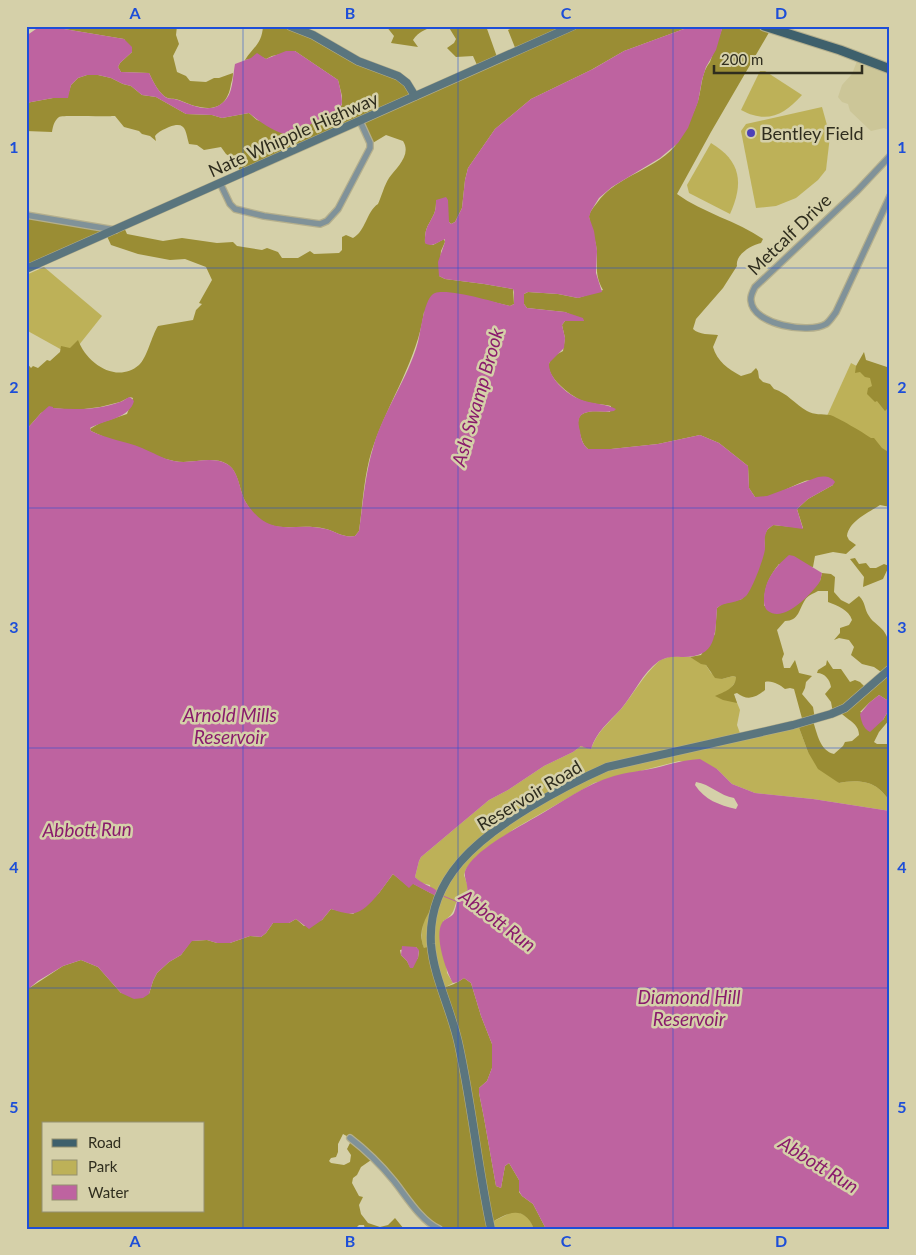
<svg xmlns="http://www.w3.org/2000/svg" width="916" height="1255" font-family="Lato,sans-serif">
  <rect width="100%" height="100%" fill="#d5d0a9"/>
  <path fill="#ccc698" d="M859,56L890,69V131L884,128L871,131L850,111L848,104L842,102L838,97L842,85L852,74Z"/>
  <g fill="#bdb158">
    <path d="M760,71H765L802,95C784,115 767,124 741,110Z"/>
    <path d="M822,107L830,136L826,170L818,180L796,198L776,206L756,208L741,131L746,124Z"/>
    <path d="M711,143C741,161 744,183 730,214L689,193L687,185Z"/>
    <path d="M44,267L102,316L71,355L26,330V275Z"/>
    <path d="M851,363L885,381L890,405V458L827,416Z"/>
    <path d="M672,656L690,657L706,665L711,673L722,679L733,676L736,677V681L731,688L740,710L737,725L741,736L798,725L808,752L839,783C852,780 869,780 879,789C883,792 886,797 890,800V811L813,799L755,793L732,784L717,769L679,761L594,783L514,829L477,856L466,869L464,875L468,887L467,891C449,901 461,911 443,921L447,973L453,983L442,989L431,946L424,949L422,942V931L423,921L432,906L430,885L421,883L415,877L419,861L421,857L489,800L508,790L544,766L573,752L581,746L591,749C597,731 610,722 622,708C634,693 643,676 658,662C661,659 667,658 672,656Z"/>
    <path d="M512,1212C524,1212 530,1218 534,1229H491L490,1223Z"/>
  </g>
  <g fill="#9a8d34" fill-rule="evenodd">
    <path d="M45,26H177L176,35L179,44L173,56L177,72L186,76L190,81L206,82L214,78H219L233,73C233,77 232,80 231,84C226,116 202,110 179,100C174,98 169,100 164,96C157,90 153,81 149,73L121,72L118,67L120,63L132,52L124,39L58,28H44Z"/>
    <path d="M263,26H294L337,50L397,75L413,95L477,65L473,56L456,57L447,48L454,43L456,39L448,26H486L497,57L516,50L508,30L516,26H561L562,29L571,26H692L624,51L591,70L531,99L495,129L468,168L465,180L462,208L455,222L451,224L449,222L436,200C436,205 436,211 433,216C427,228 425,228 425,243L433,245L444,239L445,242L441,251L439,276L445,279L484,284L513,289L514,304L510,306L476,298L424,312C417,360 390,399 374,444C364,471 363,503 359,531L355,536C343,538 337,532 326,529C292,521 267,541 245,501C239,490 239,471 227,464C211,455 191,465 174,461C163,459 152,454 141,450C124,444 107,439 91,431L90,429L100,423L127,414L133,398L130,397L120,402L100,407L76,410L52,408L41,413L26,430V362L31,368L33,366L38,368L47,360L50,361L60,352L61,346L70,348L78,340C87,364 117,384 139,365C147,358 152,335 158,326L193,320L196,310L202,304L199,303L212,280L206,267L185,259L170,260L138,254L111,245L106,234L26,266V214L81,221L110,228L123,225L127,234L163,241L182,238L217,243L233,242L237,246L262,250L267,248L278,252L282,258H298L310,251L314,254L339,253L342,250V237L346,235L353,238C366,231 366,212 378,204C382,195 384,186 389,178C396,168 412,155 403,141L386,135L371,144L357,121L240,172L235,160L226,154L221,147L204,150L197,145L189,144C185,130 186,121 169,127C163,130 159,131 155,136L156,141L150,136L142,134L139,131L124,127L115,116H112C104,117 62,115 59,117C54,121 53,126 52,132L26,131V103L53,98H67L71,85L78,78L87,75H98L111,78L123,84L131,86L142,95L156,97L186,114L212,115L222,118L249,113L257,120L296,132L342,105V96L338,80L295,51L272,56L266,59L262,57L245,60C254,46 262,44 263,26Z"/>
    <path d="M386,26H433C424,31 419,31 413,40L418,47L391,43L394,36Z"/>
    <path d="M723,26H762L771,29L711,132L677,194C703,213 737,221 763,239L761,243C751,245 735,255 737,266L723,288L696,319L693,329C699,335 710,334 718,335L713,347C717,361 728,369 741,376L751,373L756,368L758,371L759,378L763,382L770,384L774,389C787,393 795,404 807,411C814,415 822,414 830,415C837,417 864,433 871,438H874L882,448L890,453V507L880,505C868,513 849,521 847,536L849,540L856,545L846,554L833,552L815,556L813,567L779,564C768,578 764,588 764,606L820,581L822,573L831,574L835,577L834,592L841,600L849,604L859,596C866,603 864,609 869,616C873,623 881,626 885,633C894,646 890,689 890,706L887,700L879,695L869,703L860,712L883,720L890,708V719L879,732L874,742L877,744H890V800C886,797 883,792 879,789C869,780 852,780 839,783L818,769L808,752L798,725L803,722L794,689L790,688L785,689C780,685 772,680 765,682V690C756,698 747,701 737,693L734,694L737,703L723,700L715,696C724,692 736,688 736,677L733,676L722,679L715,678L706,665L701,664L690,657L701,655L715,634L717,608L722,604L742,599L765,548L764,536L767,530L773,525L803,528L797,509L808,499L833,485C825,484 812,479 805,481C790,486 771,500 755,497L749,488L748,466L719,443L700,435L658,444L611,449H588C582,444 581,437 579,430C573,408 594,411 610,412L611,406C602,404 591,404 583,401C572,397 546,377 549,364C550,358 557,354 563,351L565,338L562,325L565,321H584L565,312L527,308L524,304V294L528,292L558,294L578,298L603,290C593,272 599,264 596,245C595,239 589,220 589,216C590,211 594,207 597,203C616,175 660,169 678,142C685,132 694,112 698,101C702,87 701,73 710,62ZM818,591H828V602C838,606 849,610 852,620L849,625L840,628V633L834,640L839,638L849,640L854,647L851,655L862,664L874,667L884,674L867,689L860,682L855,680L850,682L841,669H833L827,660L826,665L818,670L817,673C825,673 830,680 831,687L825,694L831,702L833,713L840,712C847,720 859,723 859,735L852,741L845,742L843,746L834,754C820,751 817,733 813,721L815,719L813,707L802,694L805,688L806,682L812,676L799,673L795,660L790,668H784L782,659L784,654L777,630L785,621C799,621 799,609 805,600C808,595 813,594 818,591Z"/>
    <path d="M864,352L866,360L890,368V411L887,409L885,411L877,401L875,402L867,394L868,388L872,386L870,378L865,377L860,372L855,373L856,366Z"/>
    <path d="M855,558L859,564L866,563L870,568H876L884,564L889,566L883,579L863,587L864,577L850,559Z"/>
    <path d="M393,874L409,887L412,883L436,896C432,913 415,925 424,948L431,946L442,988C450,986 457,983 464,978L471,983L481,1016L492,1044V1068L487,1081L479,1088V1093L484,1118L496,1186L501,1188L505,1166L509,1163L519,1180V1192L522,1196L533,1204L546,1229H534C524,1205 508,1212 491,1223V1229H439L431,1223L374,1158L361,1167L357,1175L353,1178L352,1183L359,1196L363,1197L359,1205L361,1214L368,1223L380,1227L388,1225L395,1218L404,1229H365L364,1225H359L355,1229H26V991L28,989L63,966L81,960L98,967L121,993L149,994L153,981L157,973L169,962L181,955L191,941L207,940L217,943H230L250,936L261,937L266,933L273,923H289L296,919L304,926L322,920L331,909L353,914L379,893ZM416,947L419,951L418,958L410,967L407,961L401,955L400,950ZM44,1124H204V1211H44ZM343,1134L352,1139L347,1149L351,1155L350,1162L344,1165L331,1163L329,1161L331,1158L336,1157L338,1152V1144Z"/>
  </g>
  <g fill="#be63a0" fill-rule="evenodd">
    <path d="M692,26H723L716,50L706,67L702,80L698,102L688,128L678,143L660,158L612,187L599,198L591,211L589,217L594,231L597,251L596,273L602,292L578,298L558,294L528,292L524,294V304L527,308L565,312L583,318L584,321H565L562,325L565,338L564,348L549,363C548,379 569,397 585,401C595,404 606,404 616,409L614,411C599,414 572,404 580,431C581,438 582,444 588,449H611L658,444L700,435L719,443L748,466L749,488L755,497L767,496L818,477C824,476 831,476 835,482L833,485L808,499L797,509L803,529L774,525C770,527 767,529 766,533C764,538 765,543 765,549C764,558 752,590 746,596C738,604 725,601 717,608C715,636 717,658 681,657C674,656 665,657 659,661C642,673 634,694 621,709C609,722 596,732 591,749L586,748L581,746L573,752L544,766L508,790L489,800L421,857L419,861L415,877C422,884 431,886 439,892L436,896L413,884L409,888L393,874C384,886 370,909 355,913C348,915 338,911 331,909L322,920L309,929L296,919L289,923H273L266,933L261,937L250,936L230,943H217L207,940L192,941L181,955L169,962L157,973L153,981L149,994L143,998L134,999L121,993L98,967L81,960L63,966L38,981L26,991V430L41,413L49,406L53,407V408C75,410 99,410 120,402C124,401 126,398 130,397L134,401C130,418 105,420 90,428L91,431C107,439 125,441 142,448C152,452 163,459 174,461C191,465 210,455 227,464C240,471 239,493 247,504C272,540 292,521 326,529C337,532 343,538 355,536L359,531C363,503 365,475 373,448C383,411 408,379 418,342C421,331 424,297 435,293C448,288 495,302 510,306L514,304V292L513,289L484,284L445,279L439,276L438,262L445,242V239C438,242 432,248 425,243C425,228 427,228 433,216C436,211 436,205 436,200L446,197L448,200L449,222L451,224L455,222L462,208L465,180L468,168L495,129L531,99L593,69L624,51Z"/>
    <path d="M44,28H58L124,39L132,47V52L120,63L118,67L121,72L149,73C153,81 157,90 164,96C168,100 173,98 178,100C194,106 214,116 227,98C233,90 233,74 235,64L251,58L257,53L266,59L286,51H295L338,80C347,115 341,110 313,123C305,127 297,132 288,135C274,132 260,122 249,113L222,118L212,115L186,114L156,97L142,95L131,86L123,84L111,78L98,75H87L78,78L71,85L68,98H53L26,103V36L36,29Z"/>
    <path d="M789,555L794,556L822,573C821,576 821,580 819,583C810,595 784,623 768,611C765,609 764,605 764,601C764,581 774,568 789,555Z"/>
    <path d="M879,695L887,700L890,708L883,720L870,732C863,729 861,720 860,714L869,703Z"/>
    <path d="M700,759L717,769L732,784L755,793L813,799L890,811V1229H546L533,1204L522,1196L519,1191V1180L509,1163L505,1166L501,1188L496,1186L484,1118L479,1093V1088L487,1081L492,1068V1044L481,1016L471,983L464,978L458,982L453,983C446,971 434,936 442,923C445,918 451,918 454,913C459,901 453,900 467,891C469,884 462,876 466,869C476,849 517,828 536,817C561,803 586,784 614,776C627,772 642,771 655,768C671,764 684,760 700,759ZM696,782C710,784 720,796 734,798L738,805L736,809C719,805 705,800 695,785Z"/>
    <path d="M402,946L416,947L419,950L418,958L413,968H410L407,961L401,955Z"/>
  </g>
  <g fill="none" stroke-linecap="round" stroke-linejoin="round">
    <path stroke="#be63a0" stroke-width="1" d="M443,896L458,902"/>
    <g stroke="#b4af8d" stroke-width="8">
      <g id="street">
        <path d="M890,156L857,191L755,287C753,291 750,296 751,301C753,325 809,334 826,324C830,321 833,316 836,312L890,196"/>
        <path d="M220,183L230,204L235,209L264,216L320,224L327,221L338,209L370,148V143L360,121"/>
        <path d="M26,215L115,230"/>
        <path d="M350,1138C367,1151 381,1165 394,1181C406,1196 421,1221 439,1229"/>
      </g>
    </g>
    <g stroke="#b4af8d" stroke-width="9">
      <g id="secondary">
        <path d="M290,26L313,35L358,61L398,76L407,83L415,96"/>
        <path d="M26,269L573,26"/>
        <path d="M491,1229C478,1168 472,1106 459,1046C452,1011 434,979 431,944C427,878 479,838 530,807C555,792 580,779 607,767L793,725L831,714L845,708L890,669"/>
      </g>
    </g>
    <g stroke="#b4af8d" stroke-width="11">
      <path id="primary" d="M764,26L840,50L890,69"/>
    </g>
    <use href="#street" stroke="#809299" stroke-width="5.5"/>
    <use href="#secondary" stroke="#5a757e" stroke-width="8"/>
    <use href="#primary" stroke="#3e606c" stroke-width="9"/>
  </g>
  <path fill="none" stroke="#1d4ed8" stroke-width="1" stroke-opacity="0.55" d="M243,26V1229M458,26V1229M673,26V1229M26,268H890M26,508H890M26,748H890M26,988H890"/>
  <circle fill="#4d40b7" stroke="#d5d0a9" stroke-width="2" cx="751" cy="133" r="5"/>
  <g text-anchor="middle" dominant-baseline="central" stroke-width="5" stroke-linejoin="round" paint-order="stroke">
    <g font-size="18" fill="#2f2d1e" stroke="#d5d0a9" text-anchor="start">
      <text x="761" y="133">Bentley Field</text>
    </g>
    <g font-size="18" fill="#2f2d1e" stroke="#d5d0a9">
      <text transform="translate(293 134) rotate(-24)">Nate Whipple Highway</text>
      <text transform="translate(789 234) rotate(-44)">Metcalf Drive</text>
      <text transform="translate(529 795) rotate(-31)">Reservoir Road</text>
    </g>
    <g font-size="19" font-style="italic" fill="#8a1b6c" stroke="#d5d0a9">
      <text transform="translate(477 397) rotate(-74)">Ash Swamp Brook</text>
      <text x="230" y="714">Arnold Mills<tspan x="230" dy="22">Reservoir</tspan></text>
      <text transform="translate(87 829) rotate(-1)">Abbott Run</text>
      <text transform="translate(498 920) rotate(37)">Abbott Run</text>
      <text x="689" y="996">Diamond Hill<tspan x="689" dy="22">Reservoir</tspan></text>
      <text transform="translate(819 1164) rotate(32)">Abbott Run</text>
    </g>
  </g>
  <rect width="916" height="1255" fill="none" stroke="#d5d0a9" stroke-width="55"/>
  <rect x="42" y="1122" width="162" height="90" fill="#d5d0a9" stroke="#938f71"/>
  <rect x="52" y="1139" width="25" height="8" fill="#3e606c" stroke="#938f71"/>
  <text x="88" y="1148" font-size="15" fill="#2f2d1e">Road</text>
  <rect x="52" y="1160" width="25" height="15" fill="#bdb158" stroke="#938f71"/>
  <text x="88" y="1172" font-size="15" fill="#2f2d1e">Park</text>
  <rect x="52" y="1185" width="25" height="15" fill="#be63a0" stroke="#938f71"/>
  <text x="88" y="1198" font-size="15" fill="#2f2d1e">Water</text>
  <path d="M714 65v8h148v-8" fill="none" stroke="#2f2d1e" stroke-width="2.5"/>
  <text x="721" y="65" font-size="15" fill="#2f2d1e" stroke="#d5d0a9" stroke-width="4" paint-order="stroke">200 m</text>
  <rect x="28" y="28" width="860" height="1200" fill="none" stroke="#1d4ed8" stroke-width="2"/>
  <g font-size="16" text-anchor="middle" font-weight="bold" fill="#1d4ed8">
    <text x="135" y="19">A</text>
    <text x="350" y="19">B</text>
    <text x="566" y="19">C</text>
    <text x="781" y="19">D</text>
    <text x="14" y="153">1</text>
    <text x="902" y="153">1</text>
    <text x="14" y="393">2</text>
    <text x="902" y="393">2</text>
    <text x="14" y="633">3</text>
    <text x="902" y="633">3</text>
    <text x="14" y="873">4</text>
    <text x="902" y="873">4</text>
    <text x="14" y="1113">5</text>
    <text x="902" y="1113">5</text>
    <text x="135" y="1247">A</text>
    <text x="350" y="1247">B</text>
    <text x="566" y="1247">C</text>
    <text x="781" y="1247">D</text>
  </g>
</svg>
